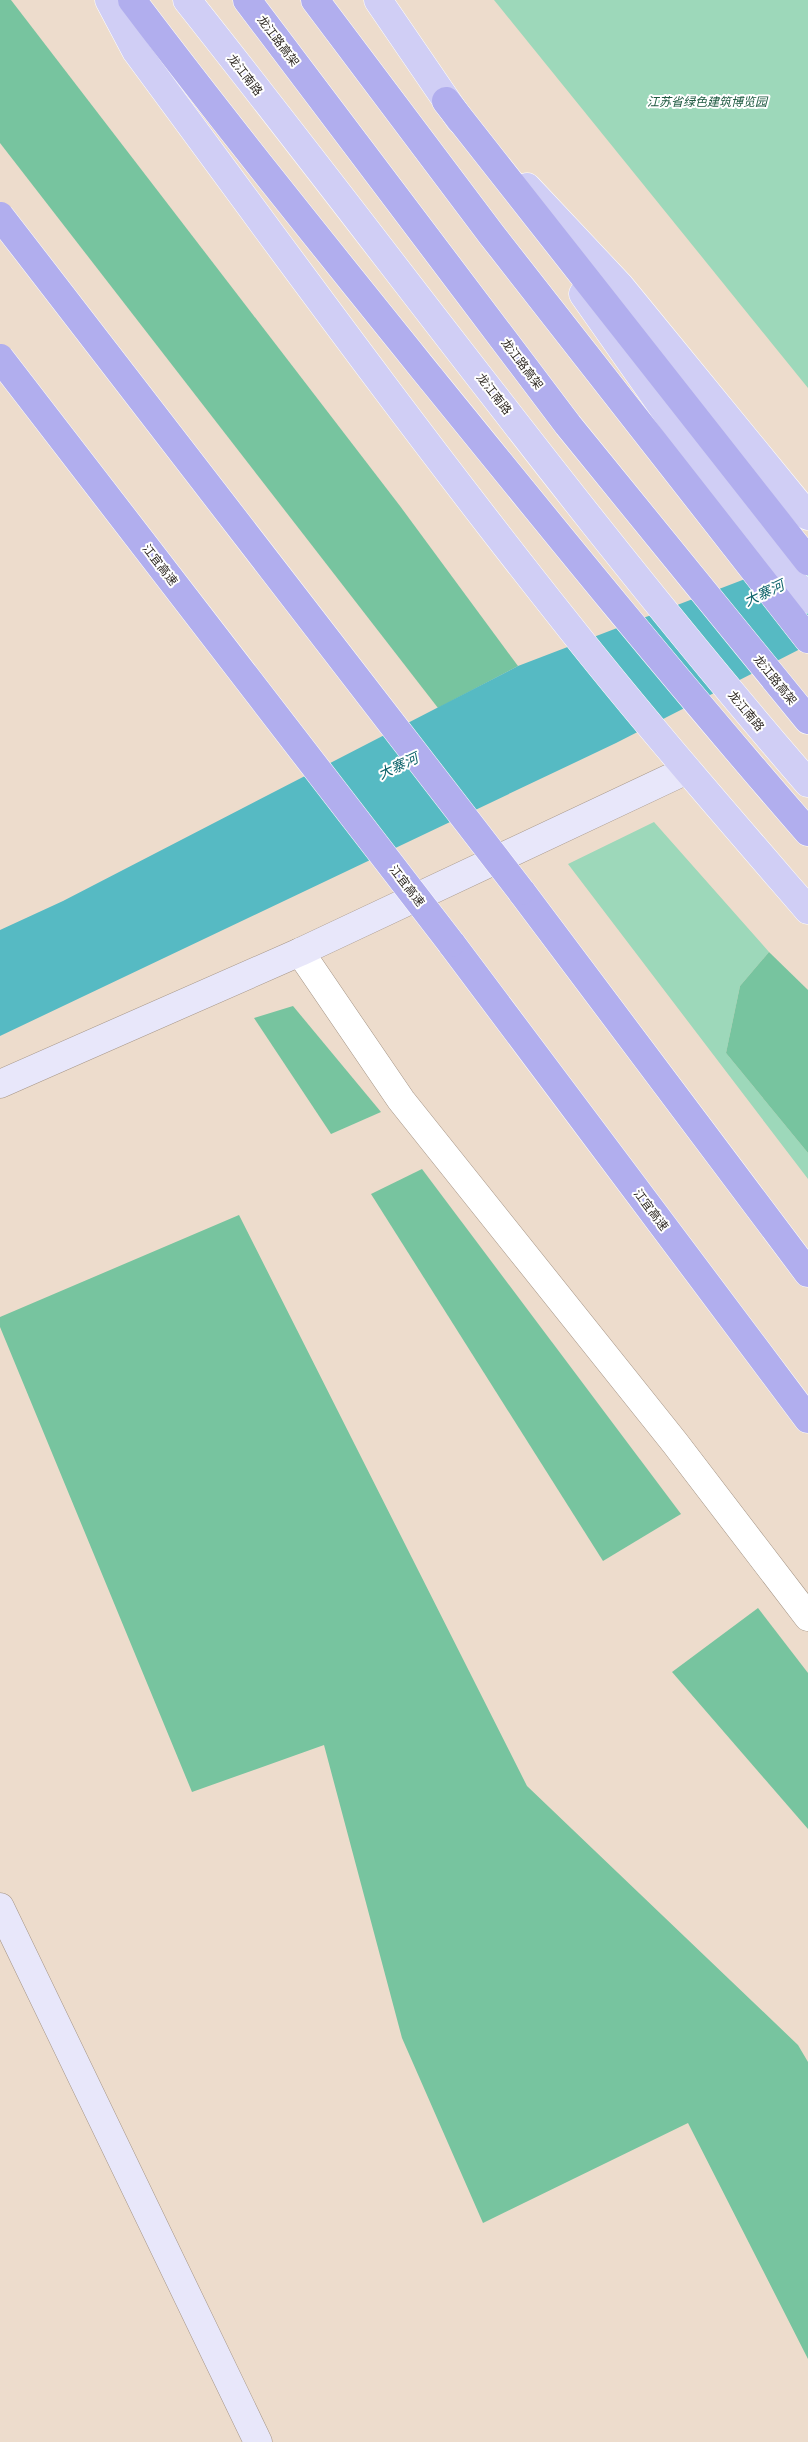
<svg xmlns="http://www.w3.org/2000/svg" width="808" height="2442" font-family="'Source Serif 4','Noto Sans SC',serif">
  <rect width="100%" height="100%" fill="#eddccc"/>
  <g fill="#9dd8ba">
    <path d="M494,0H808V388Z"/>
    <path d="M654,822L769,952L740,986L726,1053L808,1153V1179L568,864Z"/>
  </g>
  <g fill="#77c49f">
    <path d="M0,0H11L400,506L518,666L438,708L0,143Z"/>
    <path d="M769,952L808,990V1153L726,1053L740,986Z"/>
    <path d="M293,1006L381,1112L331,1134L254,1018Z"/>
    <path d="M422,1169L681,1514L603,1561L371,1194Z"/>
    <path d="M239,1215L527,1786L798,2045L808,2062V2359L688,2123L483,2223L402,2038L324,1745L192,1792L0,1327V1317Z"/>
    <path d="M758,1608L808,1673V1829L672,1672Z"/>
  </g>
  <path fill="#56bac3" d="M808,555V645L616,743L0,1036V930L63,901L518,666Z"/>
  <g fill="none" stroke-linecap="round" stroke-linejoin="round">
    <g stroke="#a49485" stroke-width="29">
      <path id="street" d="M300,952L401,1100L675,1443L808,1617"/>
    </g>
    <g stroke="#a49485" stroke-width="29">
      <g id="secondary">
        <path d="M0,1084L300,952L687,770"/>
        <path d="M0,1907L258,2442"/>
      </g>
    </g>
    <g stroke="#fff" stroke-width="29">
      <g id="primary">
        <path d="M109,0L136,51C277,242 417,435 565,621C643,720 726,815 808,910"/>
        <path d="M187,0C394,261 590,531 808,783"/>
        <path d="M378,0L460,120"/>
        <path d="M527,187L620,286L808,516"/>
        <path d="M583,294L746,526L808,599"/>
      </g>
    </g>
    <g stroke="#fff" stroke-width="29">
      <g id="highway">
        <path d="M132,0C228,127 329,252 429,376C554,530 678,683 808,832"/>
        <path d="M247,0L568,425L808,720"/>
        <path d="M315,0L491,234L808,639"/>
        <path d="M446,101L808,561"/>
        <path d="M521,891L808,1273"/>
        <path d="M451,943L808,1419"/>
      </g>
    </g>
    <use href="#street" stroke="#fff" stroke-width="28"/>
    <use href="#secondary" stroke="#e8e7fa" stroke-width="28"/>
    <use href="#primary" stroke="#d0cef5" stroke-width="28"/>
    <use href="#highway" stroke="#b1aeee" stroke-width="28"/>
    <g stroke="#fff" stroke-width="29" stroke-linecap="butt">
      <g id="highway-bridge">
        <path d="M0,216L521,891"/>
        <path d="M0,358L451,943"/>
      </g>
    </g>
    <use href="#highway-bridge" stroke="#b1aeee" stroke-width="28"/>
  </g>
  <g text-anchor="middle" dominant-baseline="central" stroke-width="4" stroke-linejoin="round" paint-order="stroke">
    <g font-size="12" fill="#312b25" stroke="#fff">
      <text transform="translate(278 41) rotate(53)">龙江路高架</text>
      <text transform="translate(245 75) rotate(52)">龙江南路</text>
      <text transform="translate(522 364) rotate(53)">龙江路高架</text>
      <text transform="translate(494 394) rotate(52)">龙江南路</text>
      <text transform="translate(160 565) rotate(52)">江宜高速</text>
      <text transform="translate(775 680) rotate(51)">龙江路高架</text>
      <text transform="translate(746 711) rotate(50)">龙江南路</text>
      <text transform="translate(407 886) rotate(52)">江宜高速</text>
      <text transform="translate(651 1210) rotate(53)">江宜高速</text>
    </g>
    <g font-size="12" font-style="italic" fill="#1e5940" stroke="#fff">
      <text x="707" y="102">江苏省绿色建筑博览园</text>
    </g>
    <g font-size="14" font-style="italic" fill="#0c6269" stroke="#fff">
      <text transform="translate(764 593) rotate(-25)">大寨河</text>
      <text transform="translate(398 766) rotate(-25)">大寨河</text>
    </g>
  </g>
</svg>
